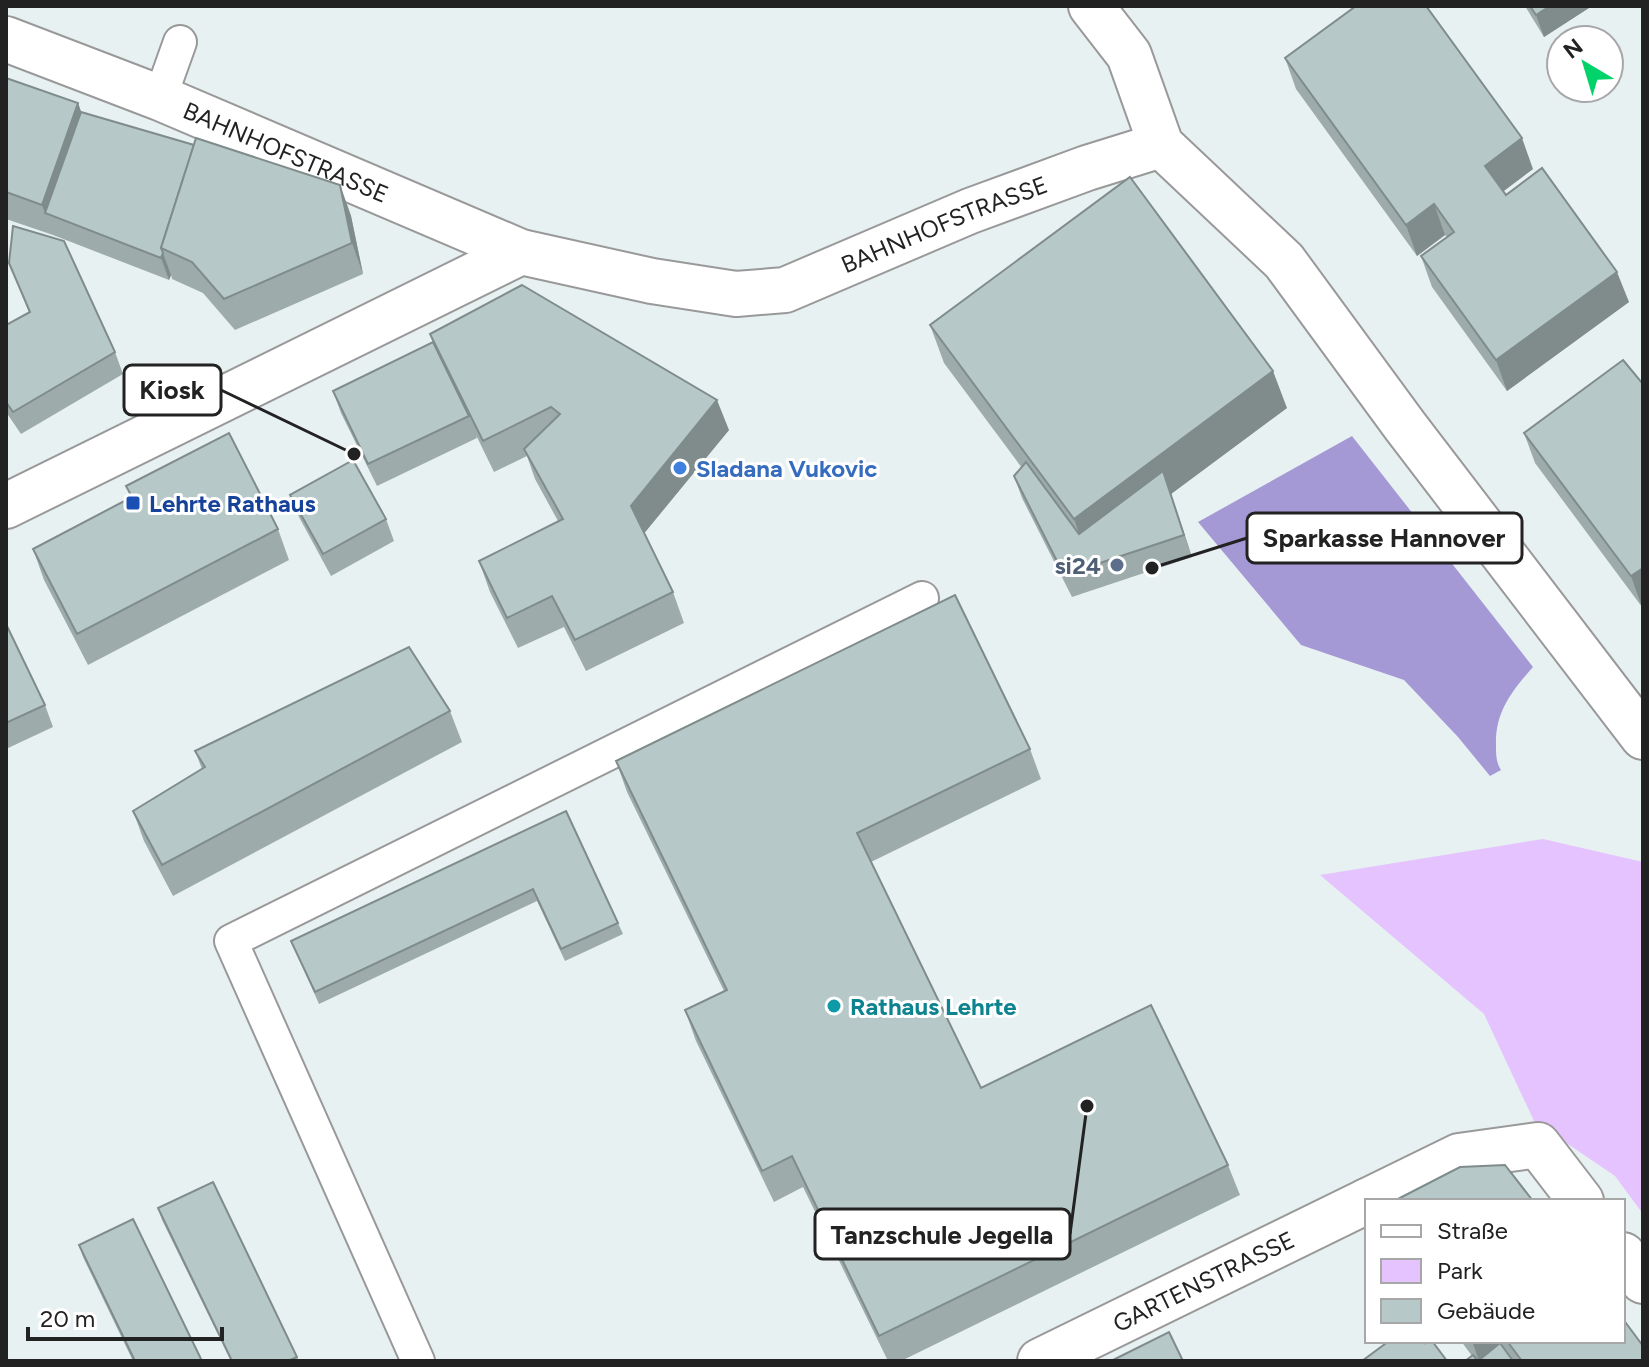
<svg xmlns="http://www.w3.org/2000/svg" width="1649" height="1367" font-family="Figtree,sans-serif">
  <rect width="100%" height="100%" fill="#e8f1f2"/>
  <path fill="#a599d5" d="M1352,436L1533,667C1512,691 1495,712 1496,745C1496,755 1496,762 1501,770L1490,776L1458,737L1404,680L1301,645L1198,522Z"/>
  <path fill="#e5c3fe" d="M1543,839L1643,862V1214L1615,1176L1534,1121L1484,1014L1320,875Z"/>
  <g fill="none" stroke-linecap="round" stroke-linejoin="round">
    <g stroke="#999" stroke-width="36">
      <g id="lane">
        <path d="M160,98L180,42"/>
        <path d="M418,1361L231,941L922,598"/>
      </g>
    </g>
    <g stroke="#999" stroke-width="48">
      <g id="street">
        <path d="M1091,6L1129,55L1161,145L1284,261L1405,426L1643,737"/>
        <path id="s1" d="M6,39L160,98L521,252L652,281L736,294L785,290L970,211L1087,168L1161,145"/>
        <path d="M6,506L521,252"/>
        <path d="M1367,1201L1459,1156L1538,1145L1581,1201"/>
        <path d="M1623,1255L1643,1281"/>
        <path id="s2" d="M1040,1361L1367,1201"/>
      </g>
    </g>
    <use href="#lane" stroke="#fff" stroke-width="32"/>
    <use href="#street" stroke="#fff" stroke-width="44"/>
  </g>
  <g fill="#9dacab">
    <path d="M1525,6H1592L1544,37Z"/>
    <path d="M1285,58L1533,169L1503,191L1629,302L1507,391L1432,287L1421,256L1447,237L1445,235L1417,256L1296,89Z"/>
    <path d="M6,78L78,103L81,112L194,145L340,185L351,216L363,274L235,330L203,293L172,279L171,275L169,280L53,235L6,219Z"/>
    <path d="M9,263L115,352L123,374L21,434L6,412V325L29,312Z"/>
    <path d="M930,325L1287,408L1171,494L1192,557L1072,597L1022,498L1014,476L1022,468L944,363Z"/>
    <path d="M430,334L729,430L644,533L673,592L684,623L586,671L564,627L518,648L490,592L479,561L558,521L535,479L527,456L494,472L476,435L477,438L377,486L341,413L333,391L433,343Z"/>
    <path d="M1623,360L1642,607L1535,463L1524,433Z"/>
    <path d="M126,486L278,529L289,560L88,665L44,580L33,549L131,498Z"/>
    <path d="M290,495L386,519L394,541L331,576L299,517Z"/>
    <path d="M6,624L45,705L53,727L6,749Z"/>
    <path d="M450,711L462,742L173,896L144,841L133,811L202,769L195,751Z"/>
    <path d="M1030,749L1041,779L871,862L981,1088L1228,1165L1240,1195L901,1361H888L803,1187L774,1202L696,1041L685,1010L724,991L627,792L616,761Z"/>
    <path d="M566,811L618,923L623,934L565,961L537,901L319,1004L291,941Z"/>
    <path d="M158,1208L297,1357L299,1361H231L162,1220Z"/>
    <path d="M79,1245L202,1361H133L83,1257Z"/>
    <path d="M1461,1341H1623L1643,1361H1465L1472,1356Z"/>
  </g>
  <g fill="#7f8c8b">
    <path d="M1550,6H1592L1544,37L1536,15Z"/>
    <path d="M78,103L89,134L45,213L42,205Z"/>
    <path d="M1522,138L1533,169L1496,197L1485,166Z"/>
    <path d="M340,185L351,216L363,274L352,243Z"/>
    <path d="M1434,204L1445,235L1417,256L1406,225Z"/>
    <path d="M163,253L171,275L169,280L161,258Z"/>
    <path d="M1617,272L1629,302L1507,391L1496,360Z"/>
    <path d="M1273,371L1287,408L1171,494L1192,557L1184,535L1087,556L1074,519Z"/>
    <path d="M717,400L729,430L642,536L631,506Z"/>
    <path d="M1643,568V606L1642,607L1631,576Z"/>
    <path d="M1472,1341H1499L1504,1354L1479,1361Z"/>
  </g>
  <g fill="#b6c8c7" stroke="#7f8c8b" stroke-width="2">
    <path d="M1356,6H1426L1522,138L1485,166L1506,195L1542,168L1617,272L1496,360L1421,256L1454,232L1434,204L1406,225L1285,58Z"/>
    <path d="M1530,6H1550L1536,15Z"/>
    <path d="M6,78L78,103L42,205L6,192Z"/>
    <path d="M81,112L194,145L161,248L163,253L161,258L45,213Z"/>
    <path d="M196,138L340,185L352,243L224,299L192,262L161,248Z"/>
    <path d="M1130,177L1273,371L1074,519L930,325Z"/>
    <path d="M13,226L64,241L115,352L13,412L6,402V325L30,312L9,263Z"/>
    <path d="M522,285L717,400L631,506L673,592L575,640L552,596L507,618L479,561L563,519L524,449L560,414L551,407L483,441L430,334Z"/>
    <path d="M433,342L469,416L368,464L333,391Z"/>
    <path d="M1623,360L1643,384V568L1631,576L1524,433Z"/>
    <path d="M229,433L278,529L77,634L33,549L132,497L126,486Z"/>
    <path d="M353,460L386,519L323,554L290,495Z"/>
    <path d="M1026,462L1079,534L1163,471L1184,535L1064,575L1014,476Z"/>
    <path d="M955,595L1030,749L857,833L981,1088L1151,1005L1228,1165L879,1336L792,1156L762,1171L685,1010L727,990L616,761Z"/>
    <path d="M6,624L45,705L6,723Z"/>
    <path d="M409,647L450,711L162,865L133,811L205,767L195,751Z"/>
    <path d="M566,811L618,923L561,949L533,889L315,992L291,941Z"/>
    <path d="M1505,1165L1533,1201H1394L1460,1167Z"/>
    <path d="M213,1182L297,1357L288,1361H232L158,1208Z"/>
    <path d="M133,1219L202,1361H135L79,1245Z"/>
    <path d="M1623,1319L1643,1346V1361H1522L1507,1341H1623Z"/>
    <path d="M1169,1332L1183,1361H1111Z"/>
    <path d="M1389,1341H1424L1425,1343L1427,1341H1432L1447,1361H1362Z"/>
    <path d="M1500,1343L1513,1361H1478Z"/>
    <path d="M1473,1355L1478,1361H1465Z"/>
  </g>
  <circle fill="#3f7fe0" stroke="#fff" stroke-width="3" cx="680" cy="468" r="8"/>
  <rect fill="#1a4fb4" stroke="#fff" stroke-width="3" x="125" y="495" width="16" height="16" rx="4"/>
  <circle fill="#5c6f8a" stroke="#fff" stroke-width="3" cx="1117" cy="565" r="8"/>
  <circle fill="#0f9aa8" stroke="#fff" stroke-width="3" cx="834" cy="1006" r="8"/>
  <g text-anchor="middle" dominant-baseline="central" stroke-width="6" stroke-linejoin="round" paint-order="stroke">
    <g font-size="24" fill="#222" stroke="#fff">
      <text stroke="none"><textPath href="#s1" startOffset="302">BAHNHOFSTRASSE</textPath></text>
      <text stroke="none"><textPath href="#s1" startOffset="998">BAHNHOFSTRASSE</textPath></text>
      <text stroke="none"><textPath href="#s2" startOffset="182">GARTENSTRASSE</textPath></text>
    </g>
    <g font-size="24" font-weight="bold" fill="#366cbe" stroke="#fff" text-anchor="start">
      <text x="696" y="468">Sladana Vukovic</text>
    </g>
    <g font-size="24" font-weight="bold" fill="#164399" stroke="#fff" text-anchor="start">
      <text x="149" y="503">Lehrte Rathaus</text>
    </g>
    <g font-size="24" font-weight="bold" fill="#4e5e75" stroke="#fff" text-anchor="end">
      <text x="1101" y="565">si24</text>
    </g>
    <g font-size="24" font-weight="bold" fill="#0d838f" stroke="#fff" text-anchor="start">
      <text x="850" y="1006">Rathaus Lehrte</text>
    </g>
  </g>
  <path fill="none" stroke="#222" stroke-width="3" d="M354 454L221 390M1152 568L1247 538M1087 1106L1070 1234"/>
  <g fill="#222" stroke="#fff" stroke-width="3">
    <circle cx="354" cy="454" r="8"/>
    <circle cx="1152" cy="568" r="8"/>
    <circle cx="1087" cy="1106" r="8"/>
  </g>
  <g fill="#fff" stroke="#222" stroke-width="3">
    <rect x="124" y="365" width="97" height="50" rx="8"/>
    <rect x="1247" y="513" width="275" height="50" rx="8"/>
    <rect x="815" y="1209" width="255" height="50" rx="8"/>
  </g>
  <g font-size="26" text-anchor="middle" font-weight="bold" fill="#222">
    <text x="172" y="399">Kiosk</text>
    <text x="1384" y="547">Sparkasse Hannover</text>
    <text x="942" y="1244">Tanzschule Jegella</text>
  </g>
  <rect width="1649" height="1367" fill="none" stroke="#222222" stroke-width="16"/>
  <rect x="1365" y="1199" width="260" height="144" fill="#ffffff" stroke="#a7a7a7" stroke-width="2"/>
  <rect x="1381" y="1225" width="40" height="12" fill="#ffffff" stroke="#a7a7a7" stroke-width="2"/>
  <text x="1437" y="1239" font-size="24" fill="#222222">Straße</text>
  <rect x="1381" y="1259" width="40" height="24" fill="#e5c3fe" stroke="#a7a7a7" stroke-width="2"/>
  <text x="1437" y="1279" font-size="24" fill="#222222">Park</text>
  <rect x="1381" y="1299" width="40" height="24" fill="#b6c8c7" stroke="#a7a7a7" stroke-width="2"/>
  <text x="1437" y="1319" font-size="24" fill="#222222">Gebäude</text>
  <g transform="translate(1585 64) rotate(322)"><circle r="38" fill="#ffffff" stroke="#a7a7a7" stroke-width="2"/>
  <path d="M0-6L14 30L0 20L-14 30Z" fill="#00d369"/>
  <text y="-12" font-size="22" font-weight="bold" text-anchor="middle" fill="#222222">N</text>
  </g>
  <path d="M28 1327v12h194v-12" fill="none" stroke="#222222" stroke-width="4"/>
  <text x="40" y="1327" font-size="24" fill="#222222" stroke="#ffffff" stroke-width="6" paint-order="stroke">20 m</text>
</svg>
